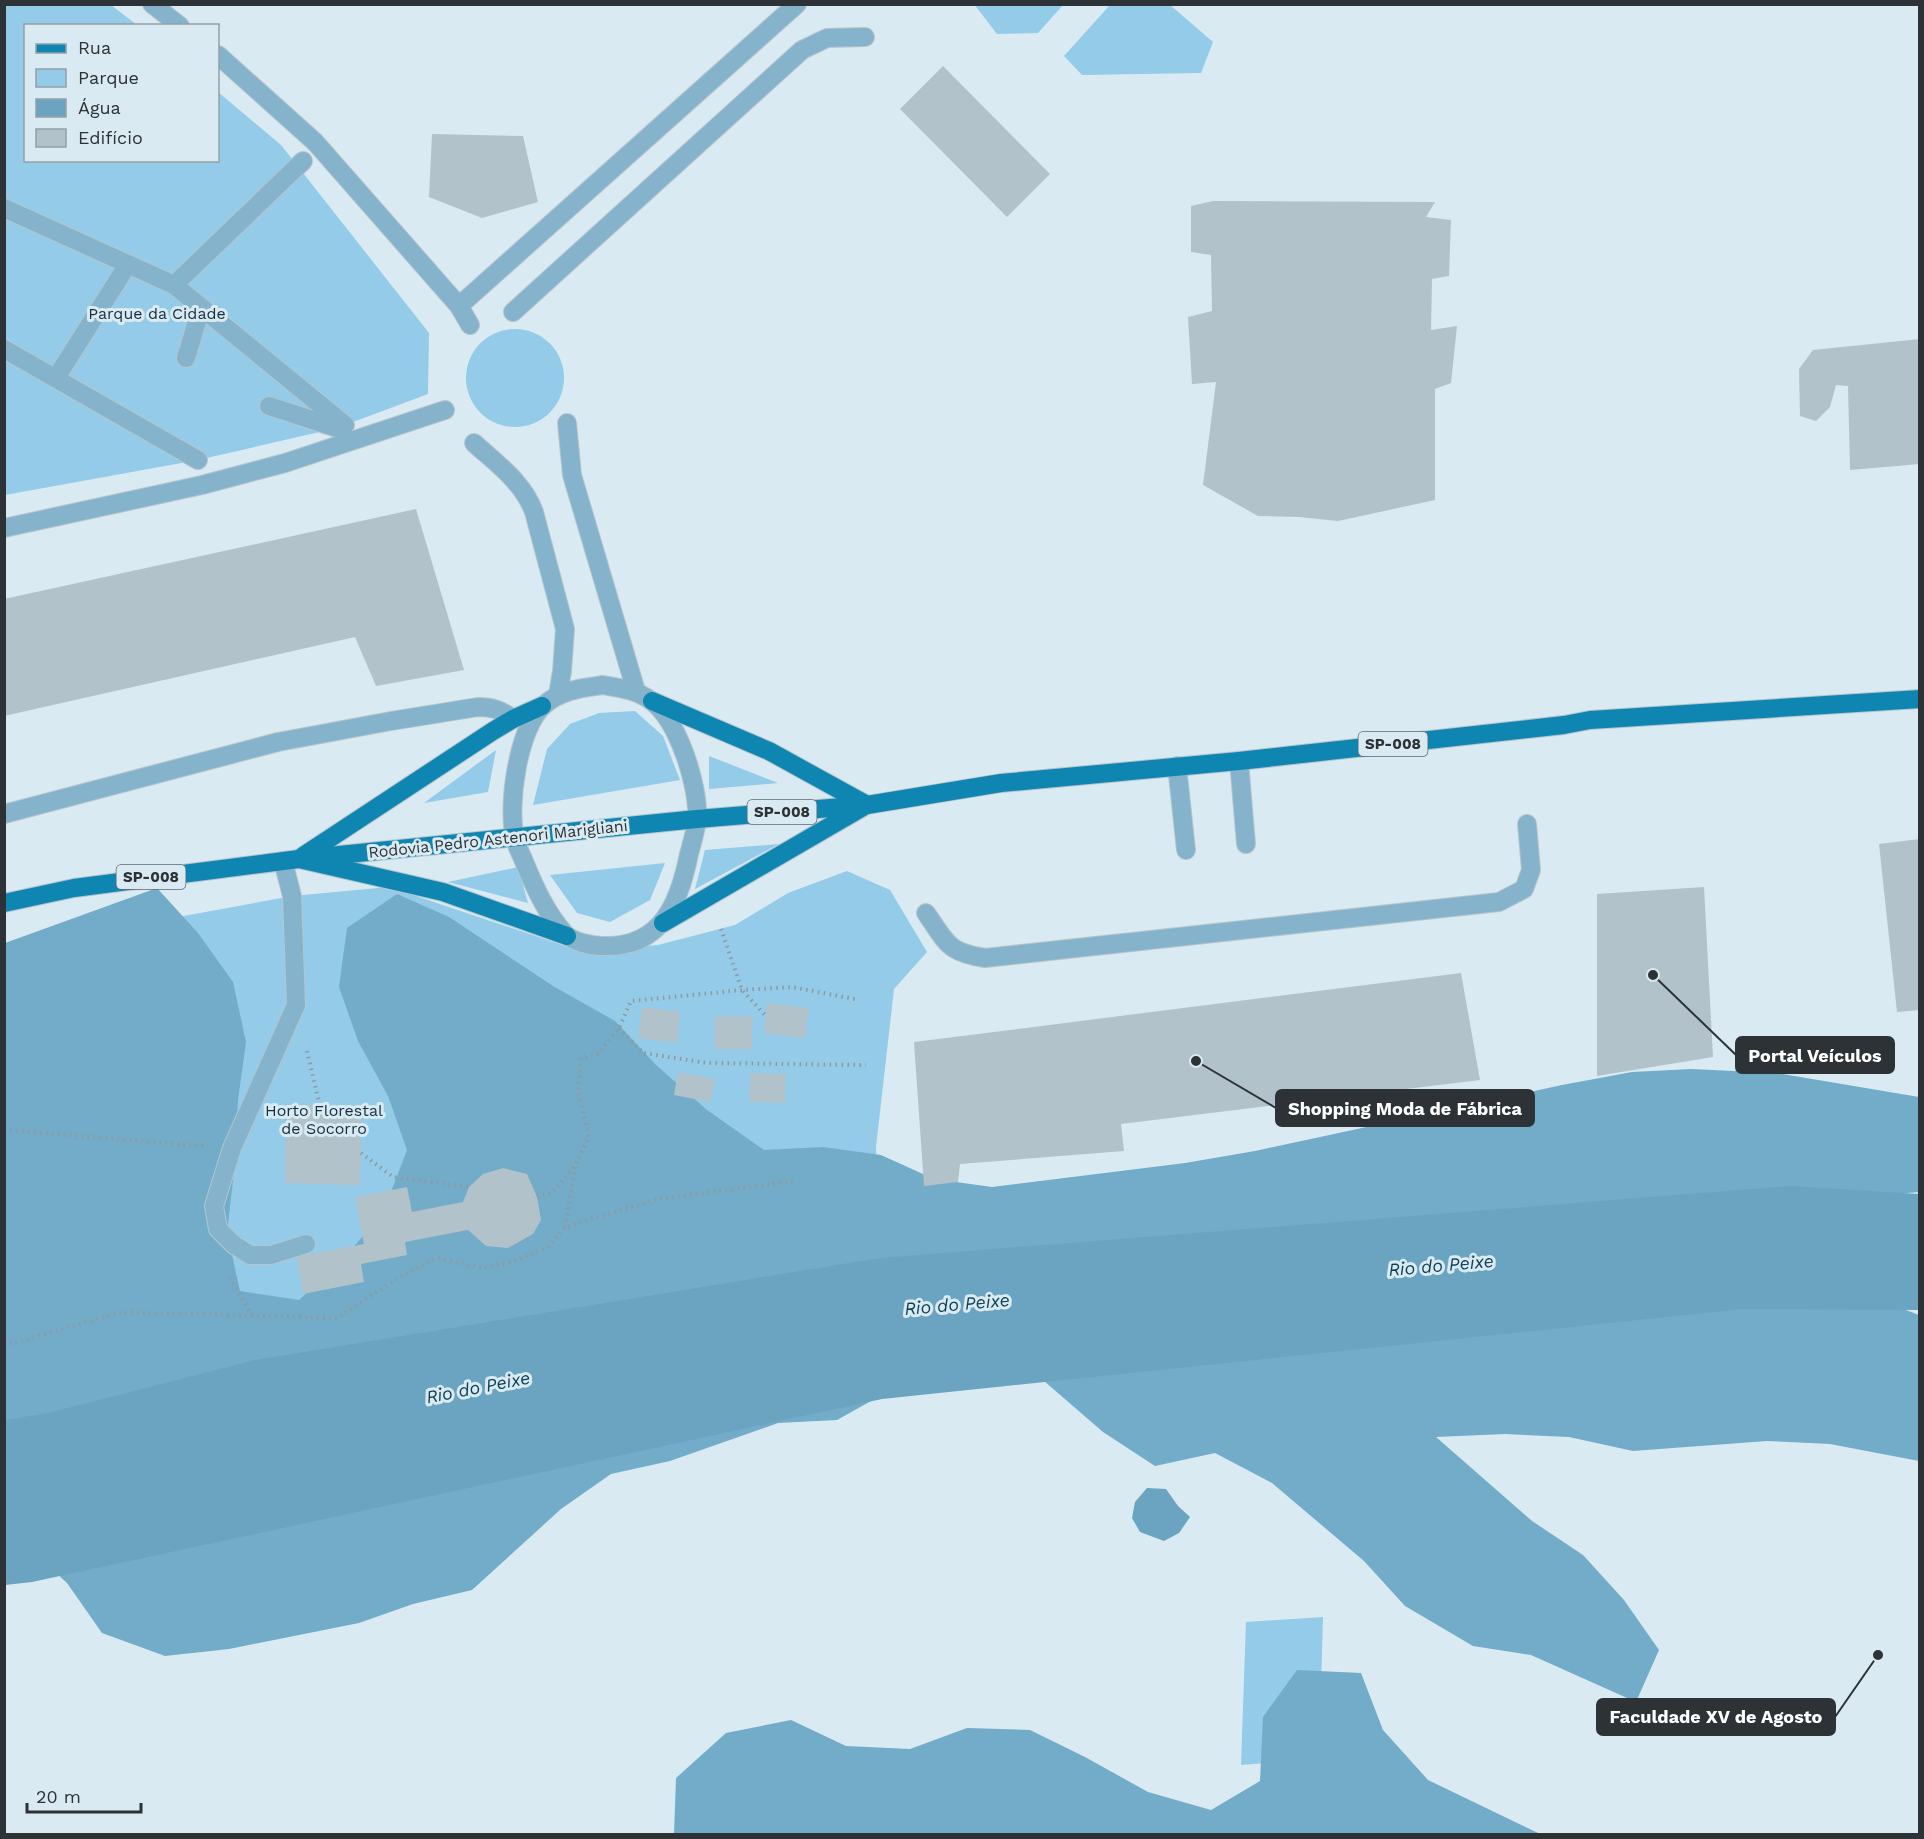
<svg xmlns="http://www.w3.org/2000/svg" width="1924" height="1839" font-family="'Work Sans',sans-serif">
  <rect width="100%" height="100%" fill="#d9eaf3"/>
  <g fill="#93cbe8">
    <path d="M974,4H1063V5L1038,33L997,34Z"/>
    <path d="M5,5H111L137,25L26,26V160H218V92L281,145L429,333L428,394L337,428L198,460L5,495Z"/>
    <path d="M1110,5H1170L1213,42L1201,73L1082,75L1064,56Z"/>
    <circle cx="515" cy="378" r="49"/>
    <path d="M635,711L663,736L680,780L533,805L547,749L570,724L599,713Z"/>
    <path d="M496,750L488,792L424,803Z"/>
    <path d="M709,756L778,783L709,789Z"/>
    <path d="M779,844L695,889L705,850Z"/>
    <path d="M665,863L650,900L610,922L577,913L550,875Z"/>
    <path d="M518,867L528,903L448,882Z"/>
    <path d="M847,871L890,890L927,952L894,989L876,1147L880,1258L255,1360L15,947L292,896L389,887L580,951L658,945L735,925L788,893Z"/>
    <path d="M1323,1617L1319,1759L1241,1765L1246,1622Z"/>
  </g>
  <g fill="#72acc9">
    <path d="M157,888L198,933L233,982L246,1042L238,1100L235,1163L227,1232L240,1291L299,1300L343,1259L383,1213L407,1150L388,1096L358,1041L339,987L347,928L397,894L449,917L553,986L615,1021L656,1065L707,1110L764,1150L823,1147L881,1155L934,1179L992,1187L1185,1163L1255,1151L1562,1085L1632,1072L1691,1069L1776,1073L1919,1097V1192L1840,1199L1869,1296L1919,1315V1461L1830,1444L1767,1441L1633,1451L1569,1437L1505,1434L1436,1437L1532,1521L1583,1555L1624,1600L1659,1650L1636,1702L1531,1655L1473,1646L1405,1606L1364,1561L1272,1483L1215,1453L1155,1466L1103,1432L1006,1348L898,1386L837,1420L778,1423L670,1461L611,1474L561,1509L472,1590L413,1604L359,1623L229,1649L165,1656L102,1633L67,1583L5,1526V943Z"/>
    <path d="M1297,1670L1361,1673L1383,1730L1428,1780L1538,1833L1562,1834H674L676,1778L726,1733L791,1720L846,1746L910,1749L967,1728L1030,1730L1085,1757L1148,1792L1211,1810L1260,1781L1263,1717Z"/>
  </g>
  <g fill="#6aa4c1">
    <path d="M1791,1186L1919,1194V1310L1743,1309L882,1399L32,1582L5,1585V1420L48,1413L255,1360L880,1258Z"/>
    <path d="M1147,1488L1166,1489L1178,1506L1190,1517L1179,1533L1164,1541L1140,1532L1132,1518L1135,1502Z"/>
  </g>
  <g fill="#b2c2cb">
    <path d="M943,66L1050,174L1007,217L900,109Z"/>
    <path d="M432,134L523,136L538,202L482,218L429,197Z"/>
    <path d="M1213,201L1435,202L1426,217L1451,220L1449,276L1432,279L1431,330L1457,326L1451,383L1435,389V500L1338,521L1299,517L1258,516L1203,485L1216,382L1192,384L1188,317L1212,311L1211,255L1191,252V206Z"/>
    <path d="M1920,339V464L1850,470L1848,386L1836,385L1830,407L1816,421L1800,416L1799,369L1813,350Z"/>
    <path d="M416,509L464,670L376,686L355,637L4,716V599Z"/>
    <path d="M1920,839V1010L1897,1012L1879,844Z"/>
    <path d="M1704,887L1713,1057L1597,1076V894Z"/>
    <path d="M1461,973L1480,1080L1121,1124L1124,1151L960,1164L958,1182L924,1186L914,1042Z"/>
    <path d="M767,1003L809,1008L805,1038L764,1033Z"/>
    <path d="M642,1007L680,1012L677,1043L638,1038Z"/>
    <rect x="715" y="1016" width="37" height="33"/>
    <path d="M678,1072L715,1079L710,1102L674,1095Z"/>
    <path d="M750,1073L786,1074L785,1103L749,1102Z"/>
    <path d="M286,1105L362,1106L360,1185L285,1183Z"/>
    <path d="M503,1168L527,1174L537,1197L541,1220L533,1234L508,1248L486,1246L468,1230L405,1242L407,1255L361,1264L364,1282L303,1294L297,1257L364,1244L355,1197L407,1187L412,1212L463,1202L469,1187L483,1174Z"/>
  </g>
  <g fill="none" stroke-linecap="round" stroke-linejoin="round">
    <g stroke="#b6c5cd" stroke-width="20">
      <g id="minor">
        <path d="M152,4L180,26"/>
        <path d="M218,55L315,142L459,306L470,325"/>
        <path d="M303,161L174,285L345,425"/>
        <path d="M4,208L174,285"/>
        <path d="M459,306L797,4"/>
        <path d="M513,312L802,50L827,38L865,37"/>
        <path d="M4,349L198,460"/>
        <path d="M186,358L201,308"/>
        <path d="M56,378L128,264"/>
        <path d="M269,406L337,428"/>
        <path d="M567,423L572,475L636,691"/>
        <path d="M474,443C497,464 523,482 534,512L565,629L562,671L558,695"/>
        <path d="M4,528L202,485L285,463L445,410"/>
        <path d="M603,685C620,688 636,690 650,700C678,719 699,786 697,819C696,830 692,843 689,854C679,904 661,948 603,946C592,946 573,942 565,934C546,913 534,886 523,859C520,852 516,845 515,838C507,806 518,727 544,705C561,690 582,688 603,685Z"/>
        <path d="M1239,761L1246,844"/>
        <path d="M1177,766L1186,850"/>
        <path d="M4,814L278,742L391,721L478,707C493,707 501,710 513,719"/>
        <path d="M283,861L292,896L296,1005L232,1148L214,1206L218,1229L233,1244L250,1255H271L306,1244"/>
        <path d="M926,913C947,943 947,952 985,958L1499,902L1524,889L1531,870L1527,824"/>
      </g>
    </g>
    <g stroke="#b6c5cd" stroke-width="20">
      <g id="major">
        <path d="M652,701L769,751L867,805"/>
        <path d="M303,856L493,731L513,719L542,706"/>
        <path d="M299,859L697,819L867,805L1001,783L1239,761L1564,725L1590,720L1920,699"/>
        <path d="M4,903L74,888L299,859L443,892L567,936"/>
        <path d="M663,923L863,807"/>
      </g>
    </g>
    <g stroke="#8d9aa0" stroke-width="4" stroke-dasharray="1.5 4.5" stroke-linecap="butt">
      <path d="M721,929L742,990L765,1015"/>
      <path d="M619,1028L643,1053L707,1063L866,1065"/>
      <path d="M307,1051L320,1106"/>
      <path d="M4,1130L204,1146"/>
      <path d="M361,1153L393,1177L469,1187"/>
      <path d="M537,1197L552,1193L575,1166L589,1137L578,1090L581,1058L598,1054L619,1028L631,1001L742,990L792,987L855,999"/>
      <path d="M565,1227L575,1167"/>
      <path d="M230,1278L252,1315"/>
      <path d="M4,1346L121,1312L337,1318L395,1280L437,1258L482,1268L512,1262L548,1247L565,1227L658,1199L795,1181"/>
    </g>
    <use href="#minor" stroke="#85b3cb" stroke-width="18"/>
    <use href="#major" stroke="#0f85b1" stroke-width="18"/>
  </g>
  <g text-anchor="middle" dominant-baseline="central" stroke-width="6" stroke-linejoin="round" paint-order="stroke">
    <g fill="#d9eaf3" stroke="#60696f" stroke-width="1.5">
      <rect x="1358.5" y="732" width="69" height="24" rx="4.5"/>
      <rect x="747.5" y="800" width="69" height="24" rx="4.5"/>
      <rect x="116.5" y="865" width="69" height="24" rx="4.5"/>
    </g>
    <g font-size="15" font-weight="bold" fill="#2c3236">
      <text x="1393" y="744">SP-008</text>
      <text x="782" y="812">SP-008</text>
      <text x="151" y="877">SP-008</text>
    </g>
    <g font-size="16" fill="#14303e" stroke="#d9eaf3">
      <text x="157" y="313">Parque da Cidade</text>
      <text x="324" y="1110">Horto Florestal<tspan x="324" dy="18">de Socorro</tspan></text>
    </g>
    <g font-size="16" fill="#2c3236" stroke="#d9eaf3">
      <text transform="translate(498 839) rotate(-6)">Rodovia Pedro Astenori Marigliani</text>
    </g>
    <g font-size="18" font-style="italic" fill="#0c3e53" stroke="#d9eaf3">
      <text transform="translate(1441 1265) rotate(-5)">Rio do Peixe</text>
      <text transform="translate(957 1304) rotate(-5)">Rio do Peixe</text>
      <text transform="translate(478 1387) rotate(-11)">Rio do Peixe</text>
    </g>
  </g>
  <path fill="none" stroke="#2c3236" stroke-width="2" d="M1653 975L1736 1055M1196 1061L1276 1108M1878 1655L1835 1717"/>
  <g fill="#2c3236" stroke="#d9eaf3" stroke-width="2">
    <circle cx="1653" cy="975" r="6"/>
    <circle cx="1196" cy="1061" r="6"/>
    <circle cx="1878" cy="1655" r="6"/>
  </g>
  <g fill="#2c3236" stroke="#2c3236" stroke-width="2">
    <rect x="1736" y="1037" width="158" height="36" rx="6"/>
    <rect x="1276" y="1090" width="258" height="36" rx="6"/>
    <rect x="1597" y="1699" width="238" height="36" rx="6"/>
  </g>
  <g font-size="18" text-anchor="middle" font-weight="bold" fill="#fff">
    <text x="1815" y="1062">Portal Veículos</text>
    <text x="1405" y="1115">Shopping Moda de Fábrica</text>
    <text x="1716" y="1723">Faculdade XV de Agosto</text>
  </g>
  <rect width="1924" height="1839" fill="none" stroke="#2c3236" stroke-width="12"/>
  <rect x="24" y="24" width="195" height="138" fill="#d9eaf3" stroke="#94a0a7" stroke-width="1.5"/>
  <rect x="36" y="44" width="30" height="9" fill="#0f85b1" stroke="#94a0a7" stroke-width="1.5"/>
  <text x="78" y="54" font-size="18" fill="#2c3236">Rua</text>
  <rect x="36" y="69" width="30" height="18" fill="#93cbe8" stroke="#94a0a7" stroke-width="1.5"/>
  <text x="78" y="84" font-size="18" fill="#2c3236">Parque</text>
  <rect x="36" y="99" width="30" height="18" fill="#6aa4c1" stroke="#94a0a7" stroke-width="1.5"/>
  <text x="78" y="114" font-size="18" fill="#2c3236">Água</text>
  <rect x="36" y="129" width="30" height="18" fill="#b2c2cb" stroke="#94a0a7" stroke-width="1.5"/>
  <text x="78" y="144" font-size="18" fill="#2c3236">Edifício</text>
  <path d="M27 1803v9h114v-9" fill="none" stroke="#2c3236" stroke-width="3"/>
  <text x="36" y="1803" font-size="18" fill="#2c3236" stroke="#d9eaf3" stroke-width="4.5" paint-order="stroke">20 m</text>
</svg>
